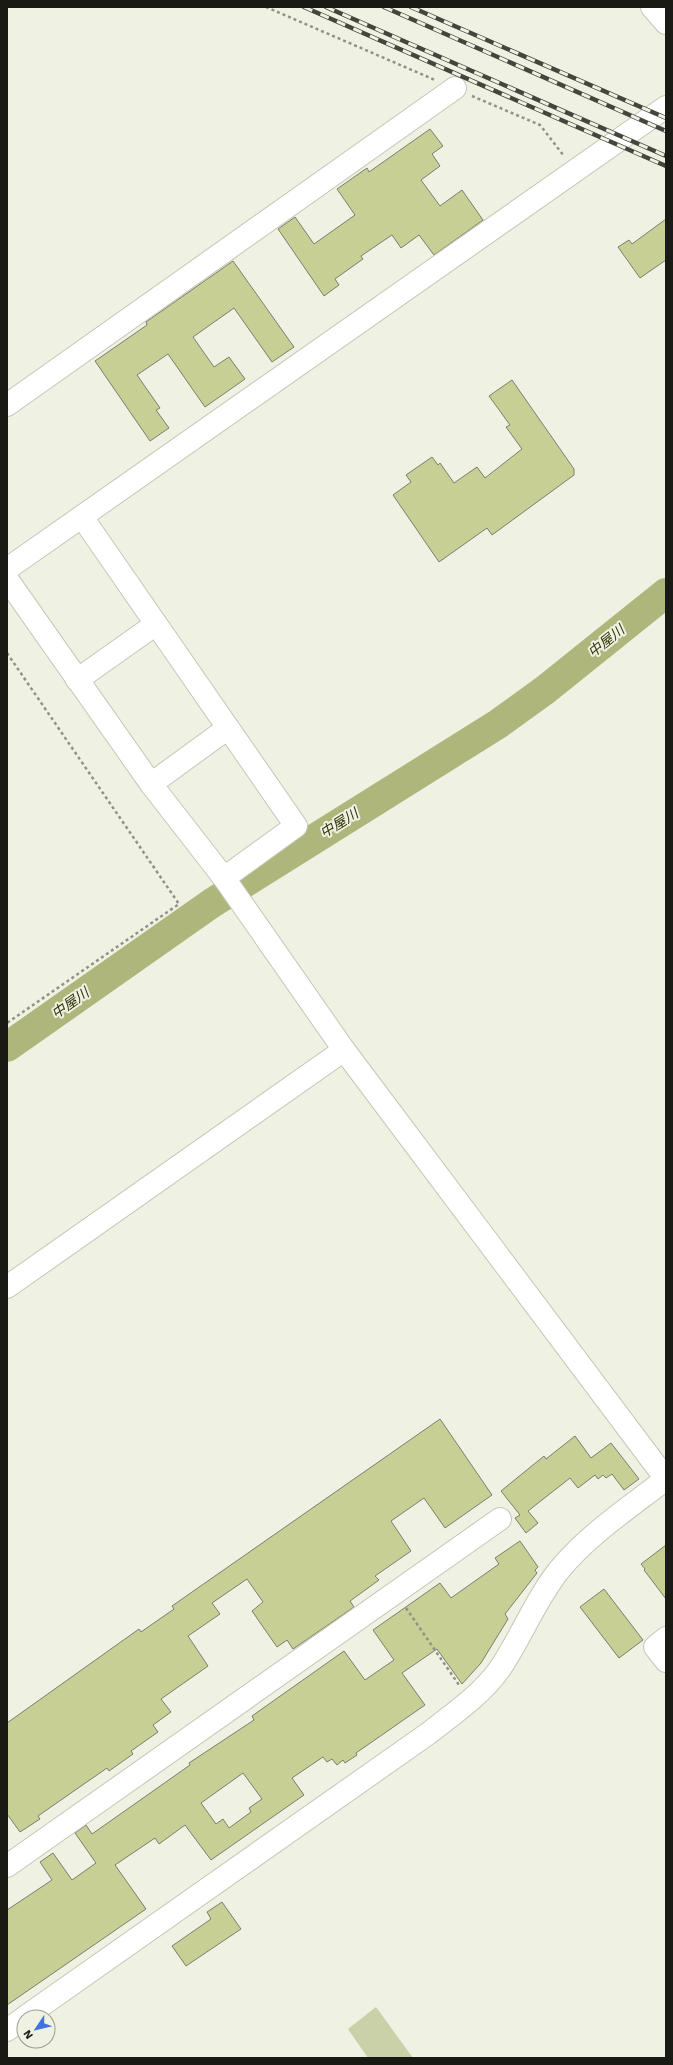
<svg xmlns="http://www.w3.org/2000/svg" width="673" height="2065" font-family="'Work Sans','Noto Sans JP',sans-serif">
  <rect width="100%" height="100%" fill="#eff2e2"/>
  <path fill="#cad0a7" d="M376,2007L413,2058H368L348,2029Z"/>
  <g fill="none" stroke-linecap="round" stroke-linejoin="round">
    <path stroke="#aeb67c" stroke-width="30" d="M7,1047L212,903L498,724L545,690L666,593"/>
  </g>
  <g fill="#c7cf94" stroke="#7c7e70" fill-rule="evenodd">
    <path d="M430,129L443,146L432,154L440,166L421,180L440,206L462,190L483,220L434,255L419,235L401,248L392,235L361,256L363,259L335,279L339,285L324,296L278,229L295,217L314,244L355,215L337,189L367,168L369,172Z"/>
    <path d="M666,219V260L640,278L618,247L629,240L632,244Z"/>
    <path d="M233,261L294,347L272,362L234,308L193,337L214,367L229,357L245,379L205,407L168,354L137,375L160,408L156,410L169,428L150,441L95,361L147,325L146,322Z"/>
    <path d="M512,380L574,469V475L492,535L487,528L439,562L393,495L411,482L406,475L432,457L438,465L440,463L454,483L477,467L485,478L522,449L506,427L510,425L489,396Z"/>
    <path d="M440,1419L492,1495L445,1528L424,1498L391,1521L411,1551L375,1576L379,1580L350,1601L354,1607L293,1649L287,1640L277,1647L252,1611L263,1602L247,1579L212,1603L220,1614L188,1636L208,1666L161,1699L171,1712L153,1725L158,1732L131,1751L133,1754L109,1771L107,1768L38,1816L40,1819L20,1832L7,1814V1723L139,1629L141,1632L174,1609L172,1606Z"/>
    <path d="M575,1436L591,1458L611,1443L639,1479L624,1490L612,1474L606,1478L603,1475L598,1479L595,1475L578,1488L570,1478L528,1511L538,1523L526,1533L515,1518L520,1515L501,1491L544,1456L546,1459Z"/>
    <path d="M520,1541L538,1567L535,1570L537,1573L505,1614L508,1619L481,1663L462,1684L437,1649L402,1673L425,1705L356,1753L357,1755L345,1763L343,1760L337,1765L332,1759L327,1762L323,1757L292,1778L304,1795L211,1860L185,1825L159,1844L155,1838L115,1865L146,1909L7,2005V1910L52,1880L40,1862L53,1853L72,1880L96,1863L75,1833L86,1825L92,1834L190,1765L189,1763L254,1720L252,1716L344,1651L365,1680L394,1660L373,1630L440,1583L451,1598L499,1564L495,1558ZM243,1773L262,1799L249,1808L251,1812L229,1828L223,1819L216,1824L201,1803Z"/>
    <path d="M666,1545V1599L644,1570L645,1569L641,1564Z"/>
    <path d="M604,1589L643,1640L619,1658L580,1607Z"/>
    <path d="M222,1902L241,1929L186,1966L172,1946L211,1919L207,1912Z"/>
  </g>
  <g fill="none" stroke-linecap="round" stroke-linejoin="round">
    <g stroke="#c4c7b7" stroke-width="24">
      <g id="minor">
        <path d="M652,7L666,23"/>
        <path d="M7,405L455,88"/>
        <path d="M82,517L296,826L224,878"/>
        <path d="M7,569L666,107"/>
        <path d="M7,579L151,784L224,878L344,1050"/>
        <path d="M77,680L156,624"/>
        <path d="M151,784L228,728"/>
        <path d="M7,1287L344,1050L666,1479C630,1507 589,1534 560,1569C535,1600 521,1638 499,1670C481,1695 453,1714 429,1733L25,2017"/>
        <path d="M666,1638L655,1647L666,1661"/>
        <path d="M7,1866L500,1519"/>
        <path d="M7,2030L24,2018"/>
      </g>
    </g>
    <g stroke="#919287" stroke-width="2.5" stroke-dasharray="3 3" stroke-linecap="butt">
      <path d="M266,7L435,80"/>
      <path d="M472,96L540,125L564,156"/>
      <path d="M7,653L179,904L7,1023"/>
      <path d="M406,1608L459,1685"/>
    </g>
    <use href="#minor" stroke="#fff" stroke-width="22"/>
    <g stroke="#45453e" stroke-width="4.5">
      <g id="rail">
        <path d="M304,7L666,166"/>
        <path d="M326,7L666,156"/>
        <path d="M384,7L666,131"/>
        <path d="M411,7L666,118"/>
      </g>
    </g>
    <use href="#rail" stroke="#eff2e2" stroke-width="3" stroke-dasharray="9" stroke-linecap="butt"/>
  </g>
  <g text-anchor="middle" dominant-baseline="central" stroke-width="4" stroke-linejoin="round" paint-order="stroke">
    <g font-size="14" font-style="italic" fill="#2f3304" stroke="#eff2e2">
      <text transform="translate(606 641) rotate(-39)">中屋川</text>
      <text transform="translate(339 823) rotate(-32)">中屋川</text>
      <text transform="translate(70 1003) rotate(-35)">中屋川</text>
    </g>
  </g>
  <rect width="673" height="2065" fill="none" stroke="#1a1a15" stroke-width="16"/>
  <g transform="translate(36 2029) rotate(235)"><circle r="19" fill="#eff2e2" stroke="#9a9c90"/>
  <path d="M0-3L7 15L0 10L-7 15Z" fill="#4271e3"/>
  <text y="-6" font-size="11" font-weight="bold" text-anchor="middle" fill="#1a1a15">N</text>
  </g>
</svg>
